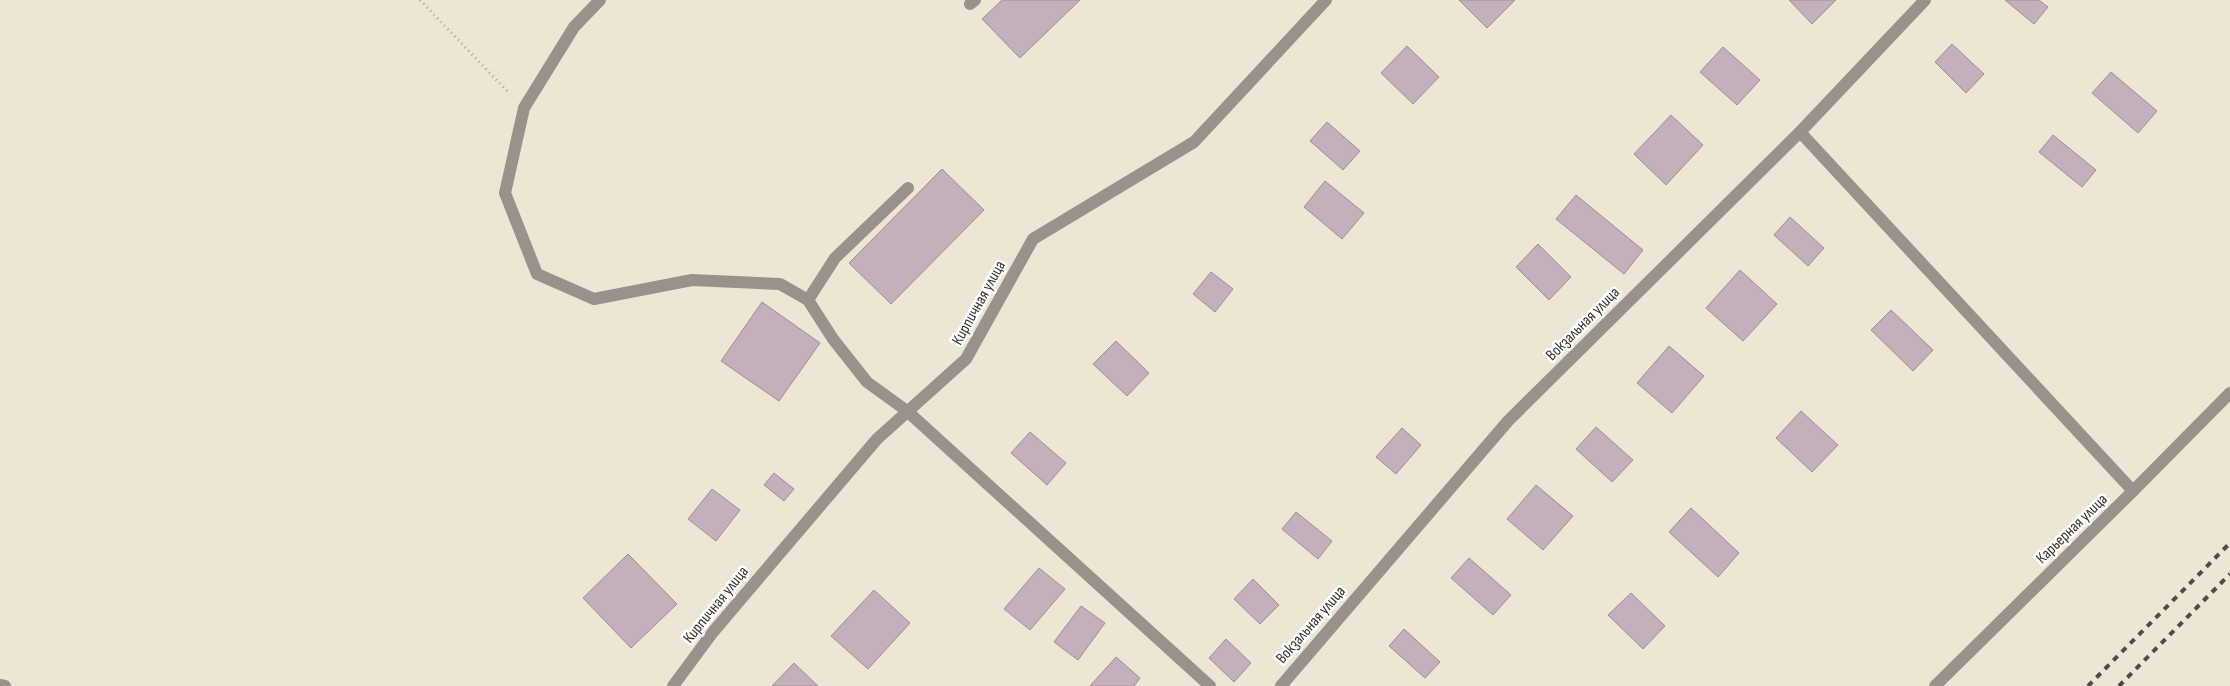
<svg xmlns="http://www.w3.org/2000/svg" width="2230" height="686" font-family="'Sofia Sans Condensed',sans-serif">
  <rect width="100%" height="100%" fill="#eee6d4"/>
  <g fill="#c4b0ba" stroke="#9f8d96">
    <path d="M1002,0H1080L1020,58L982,19Z"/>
    <path d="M1459,0H1515L1487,28Z"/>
    <path d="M1789,0H1836L1812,24Z"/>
    <path d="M2005,0H2039L2048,7L2034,24Z"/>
    <path d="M1952,44L1984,74L1966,93L1935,62Z"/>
    <path d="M1407,46L1439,77L1413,104L1381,73Z"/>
    <path d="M1723,47L1760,80L1737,105L1700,72Z"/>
    <path d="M2111,72L2157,111L2138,133L2092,93Z"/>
    <path d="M1671,115L1703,145L1666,185L1634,154Z"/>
    <path d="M1327,122L1360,151L1343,170L1310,141Z"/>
    <path d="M2053,135L2096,170L2082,187L2039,152Z"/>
    <path d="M942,169L984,210L891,304L849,263Z"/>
    <path d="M1325,181L1364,213L1342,239L1304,207Z"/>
    <path d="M1576,195L1643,250L1624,274L1556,219Z"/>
    <path d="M1790,217L1824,248L1808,266L1774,235Z"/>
    <path d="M1538,244L1571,277L1549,300L1516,267Z"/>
    <path d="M1740,270L1777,304L1743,341L1706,308Z"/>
    <path d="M1211,272L1233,289L1215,312L1193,294Z"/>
    <path d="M762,302L820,343L779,401L721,361Z"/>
    <path d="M1891,310L1933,350L1913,371L1871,330Z"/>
    <path d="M1116,341L1149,373L1127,396L1093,364Z"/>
    <path d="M1669,346L1704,376L1672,413L1637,383Z"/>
    <path d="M1801,411L1838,445L1812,472L1776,438Z"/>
    <path d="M1596,427L1633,460L1612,482L1576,449Z"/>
    <path d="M1402,428L1421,445L1396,474L1376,457Z"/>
    <path d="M1030,432L1066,463L1047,485L1011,453Z"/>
    <path d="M774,473L794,489L784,501L764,485Z"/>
    <path d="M1536,485L1573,516L1543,550L1507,519Z"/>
    <path d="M712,489L740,510L716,541L688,519Z"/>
    <path d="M1691,508L1739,553L1718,577L1669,532Z"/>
    <path d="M1296,512L1332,541L1318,559L1282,529Z"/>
    <path d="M628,554L677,604L631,648L583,598Z"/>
    <path d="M1469,558L1511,595L1493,615L1451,578Z"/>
    <path d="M1039,568L1065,589L1030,630L1004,609Z"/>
    <path d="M1253,579L1279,605L1260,624L1234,599Z"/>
    <path d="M874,590L910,623L868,669L831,636Z"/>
    <path d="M1631,593L1665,626L1643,649L1608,615Z"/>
    <path d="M1081,606L1105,623L1078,660L1054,642Z"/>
    <path d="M1404,629L1440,662L1425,678L1389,646Z"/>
    <path d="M1226,639L1251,663L1234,682L1209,658Z"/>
    <path d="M1116,657L1140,678L1134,686H1090Z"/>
    <path d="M794,663L818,686H772Z"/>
  </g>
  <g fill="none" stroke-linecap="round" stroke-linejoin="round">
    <path stroke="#aba597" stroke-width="3" stroke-dasharray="1 4" stroke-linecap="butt" d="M420,0L508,92"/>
    <g stroke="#99918c" stroke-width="12">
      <path d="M600,0L574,27L524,108L505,193L537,274L594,299L692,280L780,284L808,300L833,339L867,382L907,411L1210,686"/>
      <path d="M970,4L975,0"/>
      <path d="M1800,132L2133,491"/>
      <path d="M808,300L835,258L908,188"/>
      <path d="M0,685L5,686"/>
      <path d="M673,686L713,632L877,439L966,359L1033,239L1194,142L1326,0"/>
      <path d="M1281,686L1508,421L1800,132L1925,0"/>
      <path d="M1935,686L2133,491L2230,393"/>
    </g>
    <g stroke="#504c44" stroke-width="4" stroke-dasharray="6 6" stroke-linecap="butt">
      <path d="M2088,686L2230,543"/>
      <path d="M2119,686L2230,574"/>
    </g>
  </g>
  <g text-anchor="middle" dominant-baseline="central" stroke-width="5" stroke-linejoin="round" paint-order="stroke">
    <g font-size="16" fill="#35322b" stroke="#fff">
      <text transform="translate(979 303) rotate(-61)">Кирпичная улица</text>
      <text transform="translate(1583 324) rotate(-45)">Вокзальная улица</text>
      <text transform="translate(2072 529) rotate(-44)">Карьерная улица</text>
      <text transform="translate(716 605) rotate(-51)">Кирпичная улица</text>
      <text transform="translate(1311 625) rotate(-49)">Вокзальная улица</text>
    </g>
  </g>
</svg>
